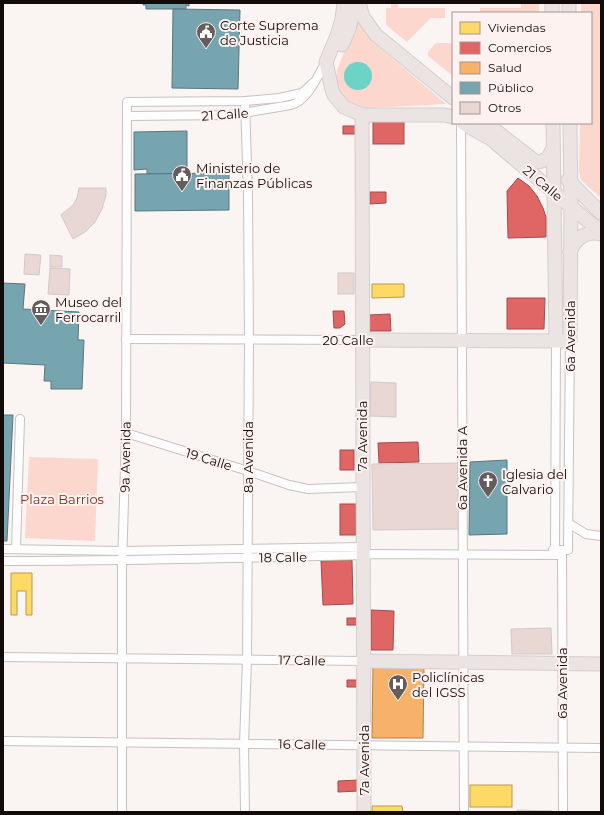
<svg xmlns="http://www.w3.org/2000/svg" width="604" height="815" font-family="Montserrat,sans-serif">
  <rect width="100%" height="100%" fill="#faf4f2"/>
  <g fill="#fbd7cd">
    <path d="M391,3H398V8H445V18H431L407,42L386,25V8H391Z"/>
    <path d="M521,3H539V13H480V8H521Z"/>
    <path d="M581,3H601V198L581,180L579,171L580,123H591V13H581Z"/>
    <path d="M358,18L366,32L374,43L446,104L367,108C346,107 333,91 337,70Z"/>
    <path d="M436,43H453V76L428,56V52Z"/>
    <path d="M29,457L98,459L95,541L25,538Z"/>
  </g>
  <circle fill="#6cd3c6" cx="358" cy="76" r="14"/>
  <g fill="#ffd966" stroke="#b89b4a">
    <path d="M372,284H404V297L372,298Z"/>
    <path d="M11,573H32V615H26V591H17V615H11Z"/>
    <rect x="470" y="785" width="42" height="22"/>
    <path d="M372,806H402L403,812H372Z"/>
  </g>
  <g fill="#e06666" stroke="#a24b4a">
    <rect x="373" y="121" width="31" height="23"/>
    <rect x="343" y="126" width="13" height="8"/>
    <path d="M518,178L529,186L537,196L543,208L546,217V237L508,238L507,191Z"/>
    <path d="M370,192H386V203L370,204Z"/>
    <path d="M507,298H545L544,329H507Z"/>
    <path d="M333,311H344L345,324L340,328H334Z"/>
    <path d="M390,314L391,331H369V315Z"/>
    <path d="M418,442L419,462L379,463L378,443Z"/>
    <rect x="340" y="450" width="14" height="20"/>
    <rect x="340" y="504" width="16" height="31"/>
    <path d="M352,560L353,604L323,605L321,561Z"/>
    <path d="M371,610L394,611L393,650H371Z"/>
    <rect x="347" y="618" width="12" height="7"/>
    <path d="M347,680H360L361,687H347Z"/>
    <path d="M359,780V791L338,792V781Z"/>
  </g>
  <path fill="#f6b26b" stroke="#b2804e" d="M373,664L424,665L423,738H372Z"/>
  <g fill="#76a5af" stroke="#58777d">
    <path d="M143,3H189V6L186,5V9H146V5H143Z"/>
    <path d="M173,9L240,10L238,89L172,88Z"/>
    <path d="M187,131V169H177V174H147V169L134,170V132Z"/>
    <path d="M229,173V210L135,211V174Z"/>
    <path d="M3,283L25,284L23,309L79,312L78,340H84L82,389H51V381H44L45,365L3,363Z"/>
    <path d="M3,415H13L7,541H3Z"/>
    <path d="M507,460V534L469,535L470,462Z"/>
  </g>
  <g fill="#e8d7d2" stroke="#d1cac8">
    <path d="M79,188H106V195L102,209L95,222L85,232L73,239L61,215L73,205L77,198Z"/>
    <path d="M25,254L41,255L39,275L24,274Z"/>
    <path d="M50,255L62,256V267H50Z"/>
    <path d="M50,268L70,269L69,295L48,294Z"/>
    <rect x="338" y="273" width="16" height="21"/>
    <path d="M371,382L396,383V417L370,416Z"/>
    <path d="M463,463V529L373,530L372,464Z"/>
    <path d="M551,628L552,654H512L511,629Z"/>
    <path d="M517,810L552,811L517,812Z"/>
  </g>
  <g fill="none" stroke-linecap="round" stroke-linejoin="round">
    <g stroke="#c8c1bf" stroke-width="10">
      <g id="street">
        <path d="M127,116L231,115L291,105C308,100 317,77 326,62"/>
        <path d="M461,123L464,812"/>
        <path d="M126,339L362,340"/>
        <path d="M126,433L245,470L289,485L308,489L362,487"/>
        <path d="M568,523L586,534L601,536"/>
        <path d="M3,549L122,551L363,547"/>
        <path d="M16,549L20,419"/>
        <path d="M553,550H568L570,341"/>
        <path d="M555,550L556,341"/>
        <path d="M3,561C123,561 243,558 363,555L372,554L562,555L563,812"/>
        <path d="M3,657L363,661"/>
        <path d="M3,741L601,748"/>
        <path d="M122,812V568L126,433L127,102L245,101L279,98L302,93L313,83"/>
        <path d="M245,812L244,744L247,660L249,340L248,195L245,101"/>
      </g>
    </g>
    <g stroke="#d3cfce" stroke-width="15">
      <g id="primary">
        <path d="M344,3L342,19L338,33L326,62L332,90L334,95L344,107L362,115H445L453,117"/>
        <path d="M359,3L363,17L376,35L453,98"/>
        <path d="M569,3V13"/>
        <path d="M552,13V3"/>
        <path d="M342,45L349,29L355,3"/>
        <path d="M362,115L364,812"/>
        <path d="M463,123L491,139L601,232"/>
        <path d="M486,123L536,162C546,162 549,157 553,148"/>
        <path d="M553,123L556,341"/>
        <path d="M568,180L601,213"/>
        <path d="M570,252C575,239 586,230 601,234"/>
        <path d="M362,340L570,341L571,206L570,123"/>
        <path d="M363,661L601,664"/>
      </g>
    </g>
    <use href="#street" stroke="#fefdfd" stroke-width="8"/>
    <use href="#primary" stroke="#ebe4e2" stroke-width="13"/>
  </g>
  <defs>
    <g id="civic-pin" transform="scale(1)"><path d="M0 17L-7.5 6A9.5 9.5 0 1 1 7.5 6Z" fill="#645d5b" stroke="#fdf2ef"/><path d="M-.6-6.5H3V-4.5H.6V-3L4-1V1h2V6H-6V1h2V-1L-.6-3ZM-1.2 2.5V6h2.4V2.5Z" fill="#fff"/></g>
    <g id="museum-pin" transform="scale(1)"><path d="M0 17L-7.5 6A9.5 9.5 0 1 1 7.5 6Z" fill="#645d5b" stroke="#fdf2ef"/><path d="M0-6L6-3V-2H-6V-3ZM-5-1h2V3h-2ZM-1-1h2V3h-2ZM3-1h2V3H3ZM-6 4H6V6H-6Z" fill="#fff"/></g>
    <g id="church-pin" transform="scale(1)"><path d="M0 17L-7.5 6A9.5 9.5 0 1 1 7.5 6Z" fill="#645d5b" stroke="#fdf2ef"/><path d="M-1.2-6h2.4v3.5h3.3v2.4h-3.3V6h-2.4V-.1h-3.3v-2.4h3.3Z" fill="#fff"/></g>
    <g id="hospital-pin" transform="scale(1)"><path d="M0 17L-7.5 6A9.5 9.5 0 1 1 7.5 6Z" fill="#645d5b" stroke="#fdf2ef"/><path d="M-5-5h3v3.5h4V-5h3V5h-3V1.5h-4V5h-3Z" fill="#fff"/></g>
  </defs>
  <g fill-rule="evenodd">
    <use href="#civic-pin" x="206" y="32"/>
    <use href="#civic-pin" x="182" y="175"/>
    <use href="#museum-pin" x="41" y="309"/>
    <use href="#church-pin" x="488" y="481"/>
    <use href="#hospital-pin" x="398" y="684"/>
  </g>
  <g text-anchor="middle" dominant-baseline="central" stroke-width="4" stroke-linejoin="round" paint-order="stroke">
    <g font-size="13" fill="#130b09" stroke="#fdf2ef" text-anchor="start">
      <text x="220" y="25">Corte Suprema<tspan x="220" dy="15">de Justicia</tspan></text>
      <text x="196" y="168">Ministerio de<tspan x="196" dy="15">Finanzas Públicas</tspan></text>
      <text x="55" y="302">Museo del<tspan x="55" dy="15">Ferrocarril</tspan></text>
      <text x="502" y="474">Iglesia del<tspan x="502" dy="15">Calvario</tspan></text>
      <text x="412" y="677">Policlínicas<tspan x="412" dy="15">del IGSS</tspan></text>
    </g>
    <g font-size="13" fill="#130b09" stroke="#fdf2ef">
      <text transform="translate(225 114) rotate(-4)">21 Calle</text>
      <text transform="translate(543 183) rotate(40)">21 Calle</text>
      <text transform="translate(570 336) rotate(-90)">6a Avenida</text>
      <text x="348" y="340">20 Calle</text>
      <text transform="translate(362 436) rotate(-90)">7a Avenida</text>
      <text transform="translate(125 457) rotate(-89)">9a Avenida</text>
      <text transform="translate(248 457) rotate(-90)">8a Avenida</text>
      <text transform="translate(209 459) rotate(17)">19 Calle</text>
      <text transform="translate(462 468) rotate(-90)">6a Avenida A</text>
      <text transform="translate(283 557) rotate(-1)">18 Calle</text>
      <text transform="translate(302 660) rotate(1)">17 Calle</text>
      <text transform="translate(562 683) rotate(-90)">6a Avenida</text>
      <text transform="translate(302 744) rotate(1)">16 Calle</text>
      <text transform="translate(364 760) rotate(-90)">7a Avenida</text>
    </g>
    <g font-size="13" fill="#822d16" stroke="#fdf2ef">
      <text x="62" y="499">Plaza Barrios</text>
    </g>
  </g>
  <rect width="604" height="815" fill="none" stroke="#130b09" stroke-width="8"/>
  <rect x="452" y="12" width="140" height="112" fill="#fdf2ef" stroke="#9f9693"/>
  <rect x="460" y="22" width="20" height="12" fill="#ffd966" stroke="#9f9693"/>
  <text x="488" y="32" font-size="12" fill="#130b09">Viviendas</text>
  <rect x="460" y="42" width="20" height="12" fill="#e06666" stroke="#9f9693"/>
  <text x="488" y="52" font-size="12" fill="#130b09">Comercios</text>
  <rect x="460" y="62" width="20" height="12" fill="#f6b26b" stroke="#9f9693"/>
  <text x="488" y="72" font-size="12" fill="#130b09">Salud</text>
  <rect x="460" y="82" width="20" height="12" fill="#76a5af" stroke="#9f9693"/>
  <text x="488" y="92" font-size="12" fill="#130b09">Público</text>
  <rect x="460" y="102" width="20" height="12" fill="#e8d7d2" stroke="#9f9693"/>
  <text x="488" y="112" font-size="12" fill="#130b09">Otros</text>
</svg>
